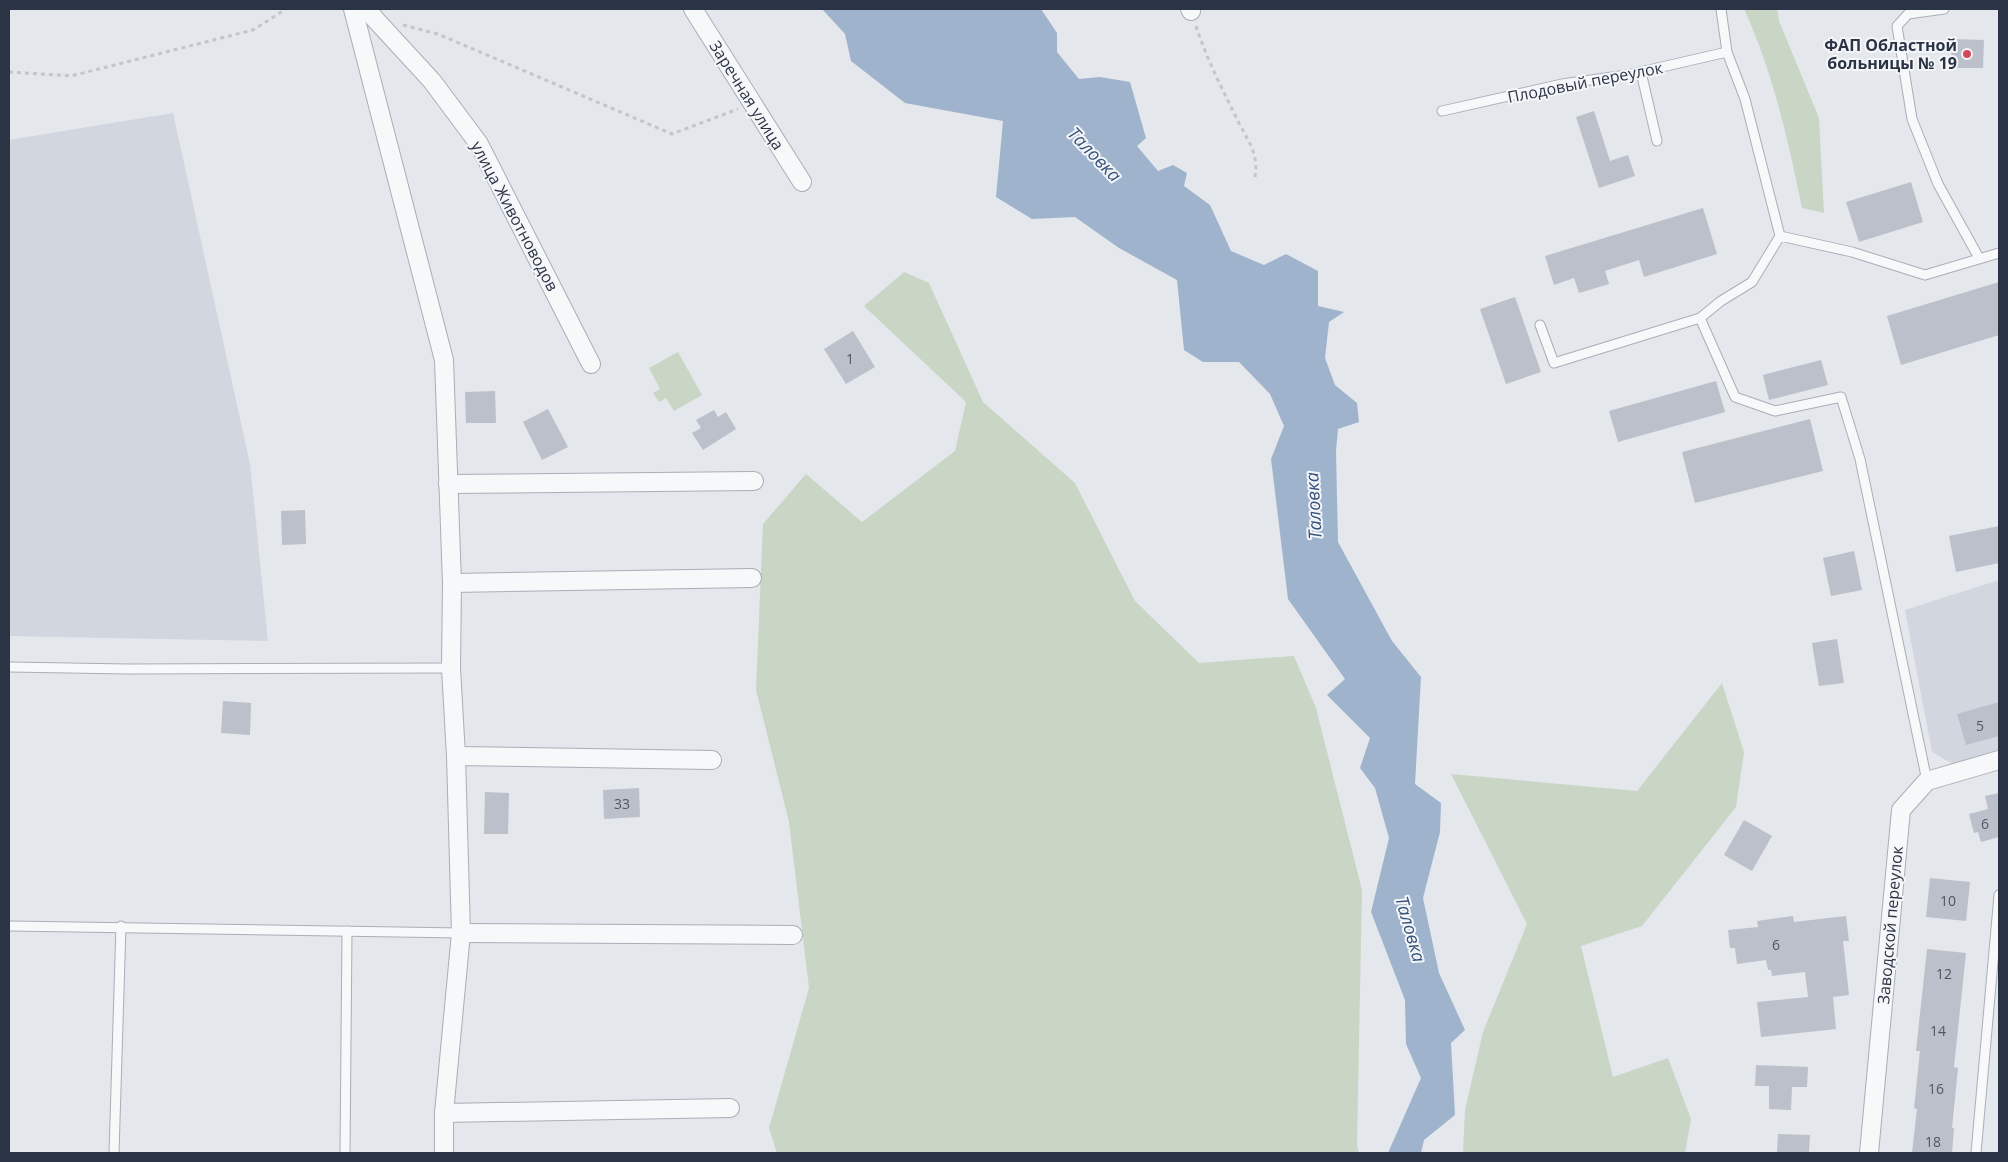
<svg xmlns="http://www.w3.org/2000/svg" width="2008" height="1162" font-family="'Open Sans',sans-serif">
  <rect width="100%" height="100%" fill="#e4e7ec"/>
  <g fill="#d2d6de">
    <path d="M173,113L250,464L268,641L9,636V140Z"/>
    <path d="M1999,580V750L1953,764L1932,752L1905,610Z"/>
  </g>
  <g fill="#c9d6c5">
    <path d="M1744,9H1777L1779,21L1819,118L1824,213L1802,208C1788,140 1773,72 1744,9Z"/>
    <path d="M904,272L929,283L983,402L1075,483L1135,601L1199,663L1294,656L1316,708L1362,890L1357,1145L1359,1153H777L769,1128L809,988L789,822L756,690L763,524L806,474L862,522L955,451L966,402L864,306Z"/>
    <path d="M678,352L702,395L674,411L666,398L659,402L653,393L660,389L649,368Z"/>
    <path d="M1722,683L1744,752L1736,807L1642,926L1581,946L1613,1077L1668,1058L1691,1119L1685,1153H1463L1465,1110L1483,1032L1527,924L1451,774L1637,791Z"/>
  </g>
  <path fill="#9fb4cc" d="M822,9H1041L1057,33V52L1079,79L1100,77L1130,82L1146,138L1137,146L1158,171L1173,165L1187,173L1184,186L1210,205L1231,251L1264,265L1286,254L1318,271V306L1344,312L1329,322L1325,358L1335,385L1357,403L1359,422L1338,429L1336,451L1338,542L1392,641L1421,677L1415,784L1441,803L1440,832L1423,898L1439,973L1465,1030L1451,1043L1455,1115L1424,1140L1421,1153H1388L1421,1078L1406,1044L1405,1000L1371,912L1389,838L1375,788L1360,768L1370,738L1327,695L1345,679L1288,599L1271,459L1284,426L1270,394L1239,362H1203L1184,350L1177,280L1119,248L1075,217L1032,219L996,197L1003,121L905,103L851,61L845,34Z"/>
  <g fill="#bbc0ca">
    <path d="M1952,39L1984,40L1983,68H1951Z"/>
    <path d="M1594,111L1610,161L1628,155L1635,176L1599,188L1576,117Z"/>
    <path d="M1911,182L1923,222L1859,242L1846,202Z"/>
    <path d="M1703,208L1717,254L1644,277L1639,260L1605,271L1609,284L1579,293L1574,278L1554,285L1545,256Z"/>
    <path d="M1999,282V335L1901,365L1887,316Z"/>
    <path d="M1515,297L1541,372L1506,384L1480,309Z"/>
    <path d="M853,331L875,367L846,384L824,349Z"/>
    <path d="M1821,360L1828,385L1769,400L1763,375Z"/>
    <path d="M1716,381L1725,412L1618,442L1609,411Z"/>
    <path d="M495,391L496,423H466L465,392Z"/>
    <path d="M548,409L568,447L542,460L523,422Z"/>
    <path d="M714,410L718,417L726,412L736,429L703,450L692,433L701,428L696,420Z"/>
    <path d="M1810,419L1823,471L1695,503L1682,452Z"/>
    <path d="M305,510L306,544L282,545L281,511Z"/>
    <path d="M1999,526V563L1956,572L1949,536Z"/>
    <path d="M1854,551L1862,590L1831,596L1823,558Z"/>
    <path d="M1837,639L1844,683L1819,686L1812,643Z"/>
    <path d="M223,701L251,703L250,735L221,733Z"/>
    <path d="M1999,702V736L1966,745L1957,714Z"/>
    <path d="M639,788L640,817L604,819L603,790Z"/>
    <path d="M485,792L509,793L508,834H484Z"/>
    <path d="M1999,793V837L1981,842L1978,832L1974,833L1969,814L1988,809L1985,796Z"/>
    <path d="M1744,820L1772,836L1752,871L1724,855Z"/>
    <path d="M1930,878L1970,882L1966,921L1926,917Z"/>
    <path d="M1793,916L1794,922L1846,916L1849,941H1843L1849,995L1833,997L1836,1029L1761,1037L1757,1002L1808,997L1805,972L1772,976L1771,970H1768L1766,960L1737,964L1735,948H1730L1728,930L1758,927L1757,921Z"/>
    <path d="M1927,949L1966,953L1954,1067L1958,1068L1952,1128H1954L1952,1153H1912L1917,1109L1914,1108L1920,1051H1916Z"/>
    <path d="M1756,1065L1808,1067L1807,1087H1792L1791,1110L1769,1109V1086H1755Z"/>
    <path d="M1778,1134L1810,1135L1809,1153H1777Z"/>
  </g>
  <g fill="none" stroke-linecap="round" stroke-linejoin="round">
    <g stroke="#a9aeb7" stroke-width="11">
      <g id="lane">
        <path d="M1721,9L1727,52L1745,99L1780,236"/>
        <path d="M1944,9L1908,14L1897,26L1912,119L1938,184L1979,258"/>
        <path d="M1641,72L1657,141"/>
        <path d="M1442,111L1562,84L1627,75L1727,52"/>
        <path d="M1700,318L1735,397L1775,411L1841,397L1860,459L1927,781"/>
        <path d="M1540,325L1554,363L1700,318L1721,301L1752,282L1780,236L1852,252L1925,275L1999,253"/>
        <path d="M9,667L128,669L451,668"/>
        <path d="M9,926L461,933"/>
        <path d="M114,1153L121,926"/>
        <path d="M345,1153L347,931"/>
        <path d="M1976,1153L1999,895"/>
      </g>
    </g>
    <g stroke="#a9aeb7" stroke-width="20">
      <g id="street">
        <path d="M353,9L444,360L452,583L451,668L456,756L461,933L444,1113V1153"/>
        <path d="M368,9L374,18L432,81L479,144L591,364"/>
        <path d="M693,9L802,182"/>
        <path d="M1190,9L1191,11"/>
        <path d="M448,484L754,481"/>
        <path d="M452,583L752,578"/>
        <path d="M456,756L712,760"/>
        <path d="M461,933L793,935"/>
        <path d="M444,1113L730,1108"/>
        <path d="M1869,1153L1901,810L1927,781L1999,760"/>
      </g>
    </g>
    <g stroke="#c2c5cb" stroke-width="3" stroke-dasharray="4 4" stroke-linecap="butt">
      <path d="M403,25L438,34L672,134L738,109"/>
      <path d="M1196,26C1206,57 1222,89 1237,119C1247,140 1259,152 1255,177"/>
      <path d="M9,72L71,76L253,30L286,9"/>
    </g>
    <use href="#lane" stroke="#f7f8fa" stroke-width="9"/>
    <use href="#street" stroke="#f7f8fa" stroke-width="18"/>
  </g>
  <circle fill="#d1495b" stroke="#f4f6f9" stroke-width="2" cx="1967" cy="54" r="5"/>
  <g text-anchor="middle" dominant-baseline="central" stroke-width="4" stroke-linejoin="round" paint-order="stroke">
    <g font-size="14" fill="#4f5766">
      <text x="850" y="358">1</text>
      <text x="1980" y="725">5</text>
      <text x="622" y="803">33</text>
      <text x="1985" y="823">6</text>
      <text x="1948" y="900">10</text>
      <text x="1776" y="944">6</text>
      <text x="1944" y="973">12</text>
      <text x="1938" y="1030">14</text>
      <text x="1936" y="1088">16</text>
      <text x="1933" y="1141">18</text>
    </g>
    <g font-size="16" font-weight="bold" fill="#2b3445" stroke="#f4f6f9" text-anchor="end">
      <text x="1957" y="45">ФАП Областной<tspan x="1957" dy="18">больницы № 19</tspan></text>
    </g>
    <g font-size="16" fill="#2b3445" stroke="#f4f6f9">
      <text transform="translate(1585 82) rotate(-11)">Плодовый переулок</text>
      <text transform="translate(747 95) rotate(58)">Заречная улица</text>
      <text transform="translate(515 216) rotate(62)">улица Животноводов</text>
      <text transform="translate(1890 925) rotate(-85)">Заводской переулок</text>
    </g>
    <g font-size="18" font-style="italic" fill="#34527a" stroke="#f4f6f9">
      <text transform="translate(1095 154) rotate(46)">Таловка</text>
      <text transform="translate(1313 506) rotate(-93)">Таловка</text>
      <text transform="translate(1411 929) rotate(74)">Таловка</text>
    </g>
  </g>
  <rect width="2008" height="1162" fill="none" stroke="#2b3445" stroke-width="20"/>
</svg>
